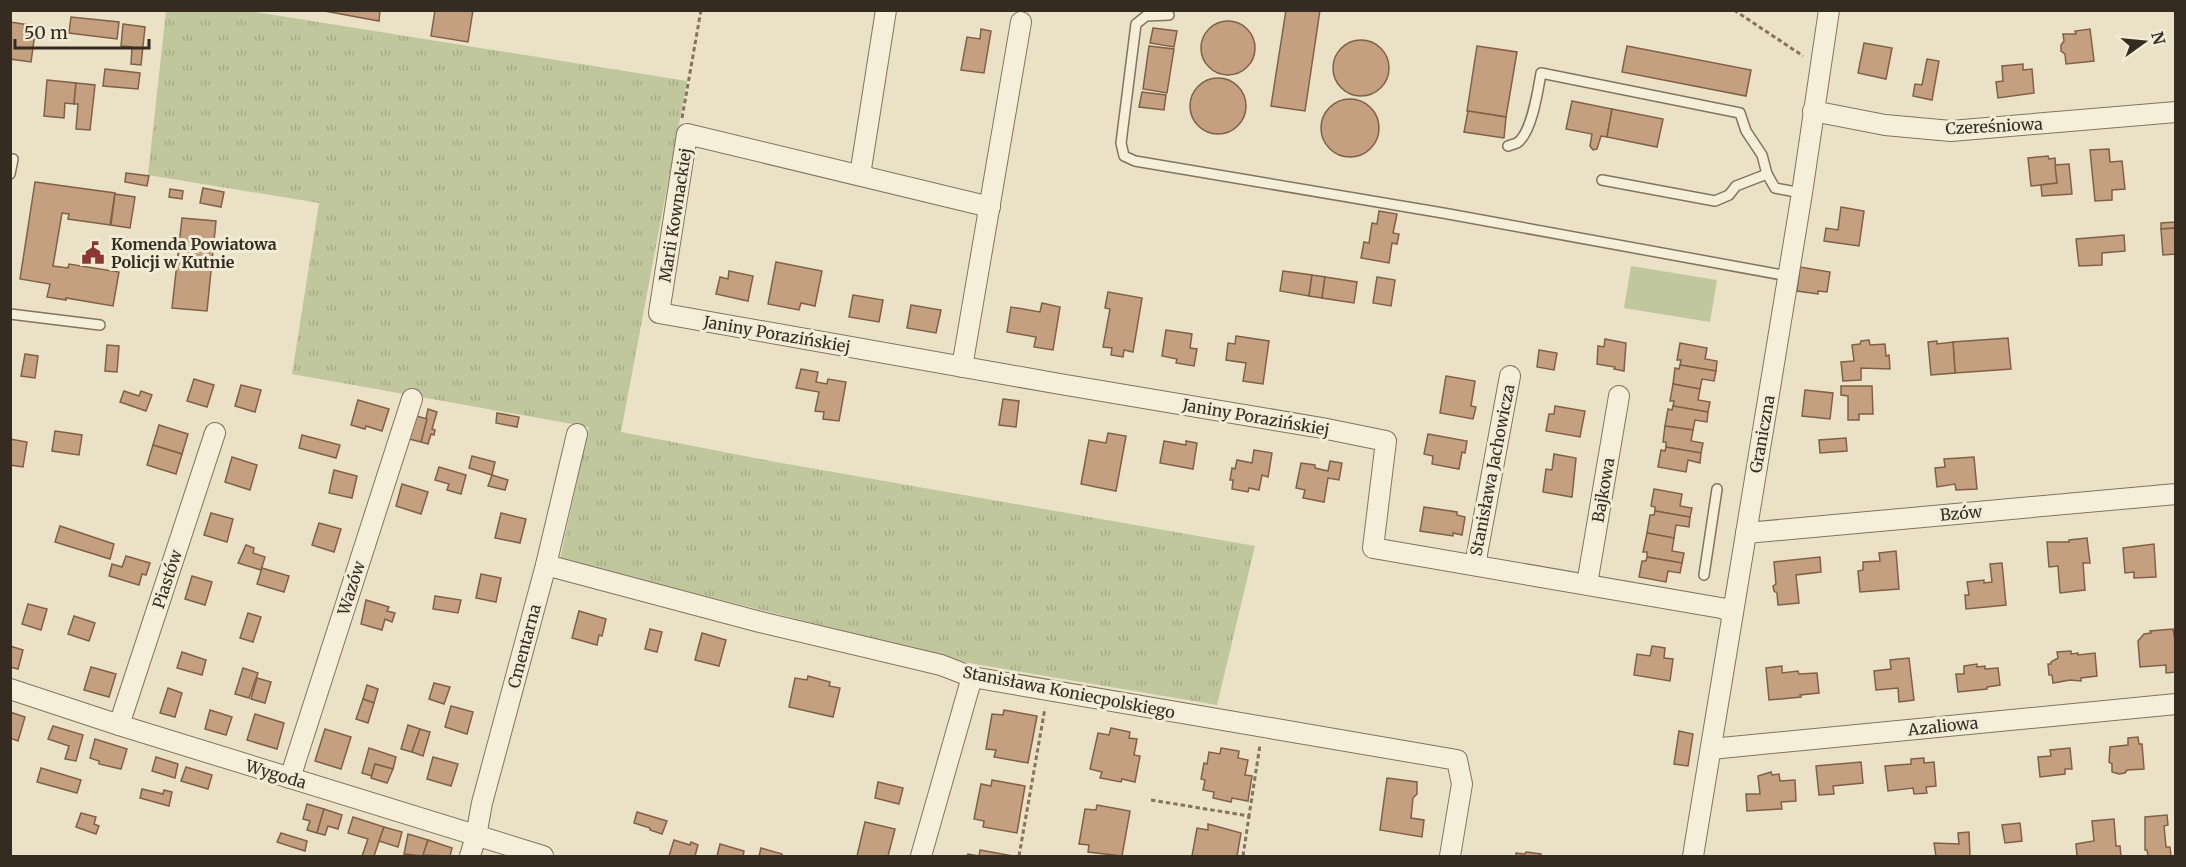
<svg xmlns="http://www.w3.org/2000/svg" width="2186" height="867" font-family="Merriweather,serif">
  <defs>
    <pattern id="grass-tufts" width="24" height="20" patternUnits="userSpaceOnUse" patternTransform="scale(1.5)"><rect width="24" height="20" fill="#c0c79c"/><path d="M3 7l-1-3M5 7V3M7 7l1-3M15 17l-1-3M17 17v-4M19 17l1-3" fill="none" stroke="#a6ab86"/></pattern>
  </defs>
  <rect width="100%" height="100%" fill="#eae1c7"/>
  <path fill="url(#grass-tufts)" d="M166,11H250L687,81L621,432L776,462L1255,546L1217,705L969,663L560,559L589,427L292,374L319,203L148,175Z"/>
  <path fill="#c0c79c" d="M1631,266L1717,280L1710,322L1624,308Z"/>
  <g fill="#c4a080" stroke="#806046" stroke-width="1.5">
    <path d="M319,10H380L379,21Z"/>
    <path d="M435,10H473L468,42L431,36Z"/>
    <path d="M1286,10H1320L1305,111L1271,106Z"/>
    <path d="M71,17L119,22L117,39L69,33Z"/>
    <circle cx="1228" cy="48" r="27"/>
    <path d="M10,22L36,26L31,62L10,59Z"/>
    <path d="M123,24L145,27L141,65L131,64L132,47L121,46Z"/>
    <path d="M1153,28L1177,31L1174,47L1150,43Z"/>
    <path d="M981,29L991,31L984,73L961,70L967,37L980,39Z"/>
    <path d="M2090,29L2094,61L2066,64L2065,54L2061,51V45L2064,41L2063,34H2076L2075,31Z"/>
    <circle cx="1361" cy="68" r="28"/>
    <path d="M1864,43L1892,48L1886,79L1858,73Z"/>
    <path d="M1149,46L1174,49L1167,93L1143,89Z"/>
    <path d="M1477,46L1517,52L1506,117L1467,111Z"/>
    <path d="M1627,46L1751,70L1746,96L1622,72Z"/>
    <path d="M1927,59L1939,61L1932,100L1913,96L1915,84L1922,85Z"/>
    <path d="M2023,64V70L2032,69L2034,93L1998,98L1996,82L2003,81L2002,66Z"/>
    <path d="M105,69L140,73L138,89L103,86Z"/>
    <circle cx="1218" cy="106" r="28"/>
    <path d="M47,80L76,83L74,104L65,103L64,118L44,116Z"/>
    <path d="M76,83L95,85L90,130L76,129L78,104H74Z"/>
    <path d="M1142,92L1166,95L1164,110L1139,107Z"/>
    <circle cx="1350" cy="128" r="29"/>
    <path d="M1572,101L1612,109L1607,137L1601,136L1597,149L1593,150L1590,146L1592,134L1566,129Z"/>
    <path d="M1612,109L1663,119L1657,147L1607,137Z"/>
    <path d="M1468,111L1506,117L1504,138L1464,132Z"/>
    <path d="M2109,149L2110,162L2122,161L2125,189L2112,190V200L2095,201L2090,150Z"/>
    <path d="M2048,156L2049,159L2055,158L2057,183L2031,186L2028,158Z"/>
    <path d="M2069,164L2072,194L2042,196L2041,185L2057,183L2055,165Z"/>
    <path d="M126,173L149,176L147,186L125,182Z"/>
    <path d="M35,182L115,193L110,225L68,219L69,214L62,213L53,266L68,268L69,264L119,272L113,306L66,298V300L47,297L50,284L20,279Z"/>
    <path d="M203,188L224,192L221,207L200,203Z"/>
    <path d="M170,189L183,191L182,199L169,197Z"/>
    <path d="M115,194L135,197L130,228L111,225Z"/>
    <path d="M1841,207L1864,211L1859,246L1824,241L1826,228L1838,230Z"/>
    <path d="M1379,211L1397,214L1393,233L1399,234L1397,244L1392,243L1389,263L1361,258L1364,242L1369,243L1372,223L1377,224Z"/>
    <path d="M182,218L216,221L207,311L172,308Z"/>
    <path d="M2176,222V228L2161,229V223Z"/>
    <path d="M2176,228V254L2163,255L2161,229Z"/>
    <path d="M2124,235L2125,251L2102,253V265L2079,266L2076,239Z"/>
    <path d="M776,262L822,271L815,306L801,303L799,310L768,304Z"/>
    <path d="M1800,267L1830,272L1827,292L1818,291V294L1797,291Z"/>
    <path d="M729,271L753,276L748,301L716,294L720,277L728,279Z"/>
    <path d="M1283,271L1312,275L1309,296L1280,291Z"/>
    <path d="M1312,275L1325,277L1322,298L1309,296Z"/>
    <path d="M1325,277L1357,282L1354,303L1322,298Z"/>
    <path d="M1377,277L1395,280L1391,306L1373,303Z"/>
    <path d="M1108,292L1142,298L1133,352L1124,350L1123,357L1111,355L1112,348L1103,347L1110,309L1105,308Z"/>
    <path d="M853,295L883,300L879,322L849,317Z"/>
    <path d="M1042,303L1060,307L1053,350L1034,347L1036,337L1007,332L1011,307L1040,312Z"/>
    <path d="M911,305L941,310L936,333L907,328Z"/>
    <path d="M1166,330L1192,334L1190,348L1197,349L1194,366L1176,363L1177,359L1162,356Z"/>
    <path d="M1236,336L1269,341L1263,384L1243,381L1246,363L1226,360L1228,343L1235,344Z"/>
    <path d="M2008,338L2011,369L1955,373L1953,342Z"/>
    <path d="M1605,339L1626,343L1624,371L1614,369L1615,367L1597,364L1598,346L1604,347Z"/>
    <path d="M1869,340L1870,345L1885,344L1886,356L1889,355L1890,369L1861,368V380L1843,381L1841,362L1854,361L1852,345L1860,344L1861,341Z"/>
    <path d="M1937,341V344L1953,342L1955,373L1931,375L1928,342Z"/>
    <path d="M1680,343L1707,348L1705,359L1717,361L1716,371L1680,365L1681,360H1677Z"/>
    <path d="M107,345L119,346L117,372L105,371Z"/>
    <path d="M1539,350L1557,353L1554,370L1537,367Z"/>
    <path d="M25,354L38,356L35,378L21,376Z"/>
    <path d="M1680,365L1716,371L1714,381L1702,379L1700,389L1673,384L1675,368L1679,369Z"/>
    <path d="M801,369L818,372L816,382L827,384L828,379L846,382L839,421L823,419L824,412L815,411L819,392L796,388Z"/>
    <path d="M1446,376L1475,381L1471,406L1476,407L1473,419L1440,413Z"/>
    <path d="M194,379L214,385L207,407L187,401Z"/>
    <path d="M1673,384L1700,389L1698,400L1710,402L1708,412L1673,406L1674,401H1670Z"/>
    <path d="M241,385L261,390L255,412L235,406Z"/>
    <path d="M1841,386H1872L1873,414H1859V420H1848V396L1841,395Z"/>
    <path d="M1805,390L1833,393L1830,419L1802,416Z"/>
    <path d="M124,391L139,396L141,391L152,395L146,411L120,402Z"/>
    <path d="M1003,399L1019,401L1016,427L999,425Z"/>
    <path d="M358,400L389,409L382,431L366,426L365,429L351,425Z"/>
    <path d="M1555,406L1585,411L1580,437L1546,431L1549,414H1554Z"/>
    <path d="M1673,406L1708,412L1707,422L1695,420L1693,430L1665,426L1668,409L1672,410Z"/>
    <path d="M428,409L437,412L432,429L435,430L434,435L431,434L428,444L421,442Z"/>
    <path d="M497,413L519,417L517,427L496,423Z"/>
    <path d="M413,415L427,419L421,442L405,438Z"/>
    <path d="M159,425L188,434L182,454L153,445Z"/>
    <path d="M1665,426L1693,430L1691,441L1703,443L1701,453L1666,447V442H1663Z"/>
    <path d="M55,431L82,435L79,455L52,451Z"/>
    <path d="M1108,433L1126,436L1116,491L1081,484L1089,440L1106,443Z"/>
    <path d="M1428,434L1467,441L1465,453L1462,452L1459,469L1432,464L1433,456L1424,454Z"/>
    <path d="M302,435L340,445L336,458L299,448Z"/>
    <path d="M1846,438L1847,451L1820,453L1819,440Z"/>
    <path d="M10,439L27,442L23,467L10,465Z"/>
    <path d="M1164,441L1186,445V441L1197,443L1193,469L1160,463Z"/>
    <path d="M153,445L182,454L176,474L147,465Z"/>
    <path d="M1666,447L1701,453L1700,463L1688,460L1686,472L1658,467L1661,450L1665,451Z"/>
    <path d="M1254,450L1272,453L1268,477L1262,475L1259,490L1249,488L1248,492L1232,489L1233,480H1230L1232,468L1235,469L1237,460L1252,463Z"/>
    <path d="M1554,454L1576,458L1572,497L1543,492L1546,469L1552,470Z"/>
    <path d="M472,456L495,462L492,475L469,468Z"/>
    <path d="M232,457L257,465L250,490L225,482Z"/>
    <path d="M1974,457L1977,489L1956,490L1955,484L1937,487L1935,468L1945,467L1944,459Z"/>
    <path d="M1330,461L1342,463L1339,480L1328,478L1324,502L1303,498L1305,490L1296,488L1301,463L1315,465V468L1328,471Z"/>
    <path d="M439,467L466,475L461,494L447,490L449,484L435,480Z"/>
    <path d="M334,470L357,476L352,498L329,493Z"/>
    <path d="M492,475L508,480L505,490L488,486Z"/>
    <path d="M402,484L428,492L421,514L396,506Z"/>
    <path d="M1654,489L1682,494L1680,506L1692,508L1690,517L1655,511V507L1651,506Z"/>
    <path d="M1424,507L1457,512V515L1465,517L1462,535L1453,533V536L1420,531Z"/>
    <path d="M1655,511L1690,517L1689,527L1676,525L1674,538L1647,533L1650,515H1654Z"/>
    <path d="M211,513L233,519L227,542L204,535Z"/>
    <path d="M501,513L526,519L520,543L495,538Z"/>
    <path d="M319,523L341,529L334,552L312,545Z"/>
    <path d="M60,526L114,544L110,559L55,542Z"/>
    <path d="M1647,533L1674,538L1672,551L1684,553L1682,563L1647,557V552H1643Z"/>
    <path d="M2087,538L2090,563H2083L2085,590L2060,593L2058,566L2049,567L2047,542H2069V540Z"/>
    <path d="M2154,544L2156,577L2134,578V572L2125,573L2123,548Z"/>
    <path d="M246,545L254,548L253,553L265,557L261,570L238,563Z"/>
    <path d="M1896,551L1899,589L1860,592L1858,571L1863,570V562L1880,561L1879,553Z"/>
    <path d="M126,556L150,563L146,575L142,574L139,585L109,576L112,564L122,567Z"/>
    <path d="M1647,557L1682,563L1680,573L1668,571L1666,582L1639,577L1642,561H1646Z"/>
    <path d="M1820,557L1821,572L1796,575L1799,603L1778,605L1777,593L1774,591L1773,586L1776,584L1774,562Z"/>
    <path d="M2002,563L2006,605L1966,609L1965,595H1969L1967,582L1984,580V583L1992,582L1990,564Z"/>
    <path d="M262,568L289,576L284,592L257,584Z"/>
    <path d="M481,574L501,578L496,602L476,598Z"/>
    <path d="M192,576L212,582L205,605L185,599Z"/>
    <path d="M435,596L461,600L458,613L433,609Z"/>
    <path d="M366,600L389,607L387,611L395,613L392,622L385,619L382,630L361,624Z"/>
    <path d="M28,604L47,609L41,630L22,624Z"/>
    <path d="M579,611L606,619L602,636L599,635L597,645L572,638Z"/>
    <path d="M248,613L261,617L253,642L240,638Z"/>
    <path d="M74,616L95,623L89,641L68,634Z"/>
    <path d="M650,629L662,632L657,652L645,649Z"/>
    <path d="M2173,629L2176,646V672L2166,673V665L2140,667L2138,641L2144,634L2151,633L2150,631Z"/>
    <path d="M702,633L726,640L719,666L695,660Z"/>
    <path d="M10,646L23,650L18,669L10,667Z"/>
    <path d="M1652,646L1665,648L1664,658L1673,659L1670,681L1634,675L1637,654L1650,656Z"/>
    <path d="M2071,651V654L2078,653V655L2095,653L2097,676L2081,678V681L2070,680L2053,683L2052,675H2049L2048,664H2051V662L2058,658L2057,652Z"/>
    <path d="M182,652L206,660L202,675L177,668Z"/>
    <path d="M1909,658L1914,700L1899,702L1898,688L1876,690L1874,671L1891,669L1890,660Z"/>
    <path d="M1977,664V667L1985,666V669L1998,668L2000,685L1987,687V689L1958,692L1956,674H1964V666Z"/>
    <path d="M1782,666V673L1798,671L1799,674L1817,673L1819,693L1800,695L1801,697L1769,700L1766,668Z"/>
    <path d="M91,667L116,674L109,697L84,690Z"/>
    <path d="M243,668L258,673L249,698L235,694Z"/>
    <path d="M808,676L830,682L829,686L840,688L833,717L789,707L795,678L807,680Z"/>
    <path d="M257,678L271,682L265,703L251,699Z"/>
    <path d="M434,683L450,687L444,704L429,699Z"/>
    <path d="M367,685L378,689L374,703L363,699Z"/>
    <path d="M168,688L182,693L175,717L160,713Z"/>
    <path d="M363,699L374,703L368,723L356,719Z"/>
    <path d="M451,706L473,712L467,734L445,727Z"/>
    <path d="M210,710L232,717L226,735L205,729Z"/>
    <path d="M1004,710L1037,716L1028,763L994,757L996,750L986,749L992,714L1003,715Z"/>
    <path d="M10,712L25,717L18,741L10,738Z"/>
    <path d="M255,714L284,723L277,749L247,740Z"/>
    <path d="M408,725L420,729L412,752L401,749Z"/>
    <path d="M53,726L83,735L76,761L65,759L69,746L48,739Z"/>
    <path d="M1111,728L1130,732L1129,738L1137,739L1134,755L1140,756L1135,782L1122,779L1121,782L1100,778L1102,772L1090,769L1098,733L1109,735Z"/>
    <path d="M325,729L351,737L341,769L315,761Z"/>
    <path d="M420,729L430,732L423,756L412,752Z"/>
    <path d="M1679,731L1693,734L1688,766L1674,764Z"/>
    <path d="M2138,737L2139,744H2142L2144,769L2127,770L2125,773L2119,774L2112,772V764L2109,762L2110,747L2128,745V738Z"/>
    <path d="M95,739L127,749L121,769L99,764V761L90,758Z"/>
    <path d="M369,748L396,757L393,769L375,764L372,776L362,773Z"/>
    <path d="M1221,748L1239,751L1238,758L1248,760L1245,775L1252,776L1248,801L1232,798L1231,802L1213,798L1214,792L1203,790L1205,780L1201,779L1204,763L1207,764L1209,752L1220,754Z"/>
    <path d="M2070,748L2072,769H2065V774L2040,777L2038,757L2051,756L2050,750Z"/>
    <path d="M156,757L178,764L175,778L152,771Z"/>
    <path d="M433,757L458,764L451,786L427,779Z"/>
    <path d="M1924,758V763L1934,762L1936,786L1926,787L1927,793L1914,794L1913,788L1888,791L1885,766L1911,764V759Z"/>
    <path d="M1861,762L1863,783L1833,786L1834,794L1819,795L1816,766Z"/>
    <path d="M375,764L393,769L387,783L371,778Z"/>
    <path d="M186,767L212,775L208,789L181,781Z"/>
    <path d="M41,768L81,780L77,793L37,782Z"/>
    <path d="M1771,772L1772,775L1779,774L1780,781L1795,780L1796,801L1781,802L1782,809L1747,811L1746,794H1760L1758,776Z"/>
    <path d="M1387,778L1417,782V794L1413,798L1411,818L1424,820L1422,837L1380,830Z"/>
    <path d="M992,780L1025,786L1017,833L983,827L984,821L974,819L981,784L991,786Z"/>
    <path d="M878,782L903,788L899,804L875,798Z"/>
    <path d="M142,789L163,794L164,790L172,792L169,806L140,798Z"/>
    <path d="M307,804L324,809L317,833L307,830L310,821L303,819Z"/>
    <path d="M1097,805L1130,811L1122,856L1088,852L1089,845L1079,844L1085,809L1096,810Z"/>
    <path d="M324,809L342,815L338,829L328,826L325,835L317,833Z"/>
    <path d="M637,812L667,821L662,834L650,830V828L634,823Z"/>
    <path d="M81,813L96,817L94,824L99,826L96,834L76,827Z"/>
    <path d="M2167,815L2168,825L2164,826L2166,847H2170L2171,856H2148L2147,850H2145V817Z"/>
    <path d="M353,817L384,827L374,856H362L368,839L348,833Z"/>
    <path d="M2114,819L2116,846H2120L2121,856H2077L2076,844L2094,841L2092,821Z"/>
    <path d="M865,822L895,829L888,856H857Z"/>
    <path d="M2020,823L2022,841L2005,843L2002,825Z"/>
    <path d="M1208,824L1241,833L1237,856H1192L1197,828L1208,830Z"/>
    <path d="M384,827L402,832L398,847L379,841Z"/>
    <path d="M1969,832L1970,856H1936L1934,843L1959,844L1958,833Z"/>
    <path d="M281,833L307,841L305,851L277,842Z"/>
    <path d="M408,834L428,840L423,856L404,854Z"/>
    <path d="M428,840L452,848L450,856L423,855Z"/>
    <path d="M674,840L690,845L691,842L698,845L695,856H669Z"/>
    <path d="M720,844L744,851L743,856H717Z"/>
    <path d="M761,848L782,854V856H759Z"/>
    <path d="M980,850L1013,856H967L968,854L979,856Z"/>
    <path d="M1526,852L1541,854V856H1516V853L1525,854Z"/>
  </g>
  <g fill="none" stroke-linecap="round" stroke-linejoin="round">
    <g stroke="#83745e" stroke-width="12">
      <g id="lane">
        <path d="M1169,15L1146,16L1136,24L1121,143L1124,156L1135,161L1443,213L1788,276"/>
        <path d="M1508,146C1511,145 1514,144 1517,143C1532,133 1538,90 1541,73L1740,113L1746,131L1762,155L1767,174L1775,188L1802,193"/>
        <path d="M10,159H13L10,174"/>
        <path d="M1602,180L1715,201L1729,195L1736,186L1767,174"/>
        <path d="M10,314L100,325"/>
        <path d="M1704,575L1717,489"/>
      </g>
    </g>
    <g stroke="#83745e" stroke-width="22">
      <g id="street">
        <path d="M1813,111L1885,125L1951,131L2176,112"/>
        <path d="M860,175L886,10"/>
        <path d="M990,207L687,134L659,313L1060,384L1322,428L1386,441L1373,548L1721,608L1733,612"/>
        <path d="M962,367L1021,22"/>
        <path d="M1746,533L2176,494"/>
        <path d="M546,565L760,622L941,665L972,677L1457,760L1462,784L1450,856"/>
        <path d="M1475,565L1510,376"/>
        <path d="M1587,584L1619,396"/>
        <path d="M10,689L119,725L543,856"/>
        <path d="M119,725L215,433"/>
        <path d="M1711,749L2176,704"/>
        <path d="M290,778L412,399"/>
        <path d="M470,856L476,836L482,803L546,565L577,434"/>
        <path d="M921,856L972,677"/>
        <path d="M1693,856L1802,193L1829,10"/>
      </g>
    </g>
    <g stroke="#83745e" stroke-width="3" stroke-dasharray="4.5 3" stroke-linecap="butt">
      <path d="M1734,10L1803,56"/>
      <path d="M682,118L701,10"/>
      <path d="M1151,800L1249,816L1260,745"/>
      <path d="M1019,856L1045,708"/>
      <path d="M1243,856L1249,816"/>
    </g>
    <use href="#lane" stroke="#f5eed9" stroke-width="9"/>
    <use href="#street" stroke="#f5eed9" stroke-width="20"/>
  </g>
  <defs>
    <g id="civic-bare" transform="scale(1.8)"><path d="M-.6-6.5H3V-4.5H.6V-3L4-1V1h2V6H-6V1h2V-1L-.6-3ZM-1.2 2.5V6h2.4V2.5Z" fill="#8c3734" stroke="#f2ebd5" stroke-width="2.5" paint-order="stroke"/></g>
  </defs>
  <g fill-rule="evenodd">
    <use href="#civic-bare" x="93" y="253"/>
  </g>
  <g text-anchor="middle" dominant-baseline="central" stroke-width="6" stroke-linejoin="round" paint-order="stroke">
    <g font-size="16" fill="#352b20" stroke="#f2ebd5">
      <text transform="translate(1994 126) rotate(-3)">Czereśniowa</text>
      <text transform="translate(675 215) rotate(-81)">Marii Kownackiej</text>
      <text transform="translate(777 334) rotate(10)">Janiny Porazińskiej</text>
      <text transform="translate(1256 417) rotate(10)">Janiny Porazińskiej</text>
      <text transform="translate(1762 434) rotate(-80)">Graniczna</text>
      <text transform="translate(1492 470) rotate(-79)">Stanisława Jachowicza</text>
      <text transform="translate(1603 490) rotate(-80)">Bajkowa</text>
      <text transform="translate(1961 513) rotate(-5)">Bzów</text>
      <text transform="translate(167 579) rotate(-72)">Piastów</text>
      <text transform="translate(351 588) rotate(-72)">Wazów</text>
      <text transform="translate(524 646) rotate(-75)">Cmentarna</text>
      <text transform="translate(1069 692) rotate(11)">Stanisława Koniecpolskiego</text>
      <text transform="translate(1943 726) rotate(-6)">Azaliowa</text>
      <text transform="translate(276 774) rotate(17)">Wygoda</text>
    </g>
    <g font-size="16" font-weight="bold" fill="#352b20" stroke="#f2ebd5" text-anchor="start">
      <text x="111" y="244">Komenda Powiatowa<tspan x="111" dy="18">Policji w Kutnie</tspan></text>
    </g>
  </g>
  <rect width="2186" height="867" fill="none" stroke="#352b20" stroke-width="24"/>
  <g transform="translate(2144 42) rotate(75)" stroke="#f2ebd5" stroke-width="4.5" paint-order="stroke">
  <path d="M0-4.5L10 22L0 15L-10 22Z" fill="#352b20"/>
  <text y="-9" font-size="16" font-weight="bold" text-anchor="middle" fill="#352b20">N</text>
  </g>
  <path d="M15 39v9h134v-9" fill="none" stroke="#352b20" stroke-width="3"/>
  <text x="24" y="39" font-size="18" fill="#352b20" stroke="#f2ebd5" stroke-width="4.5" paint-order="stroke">50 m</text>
</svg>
